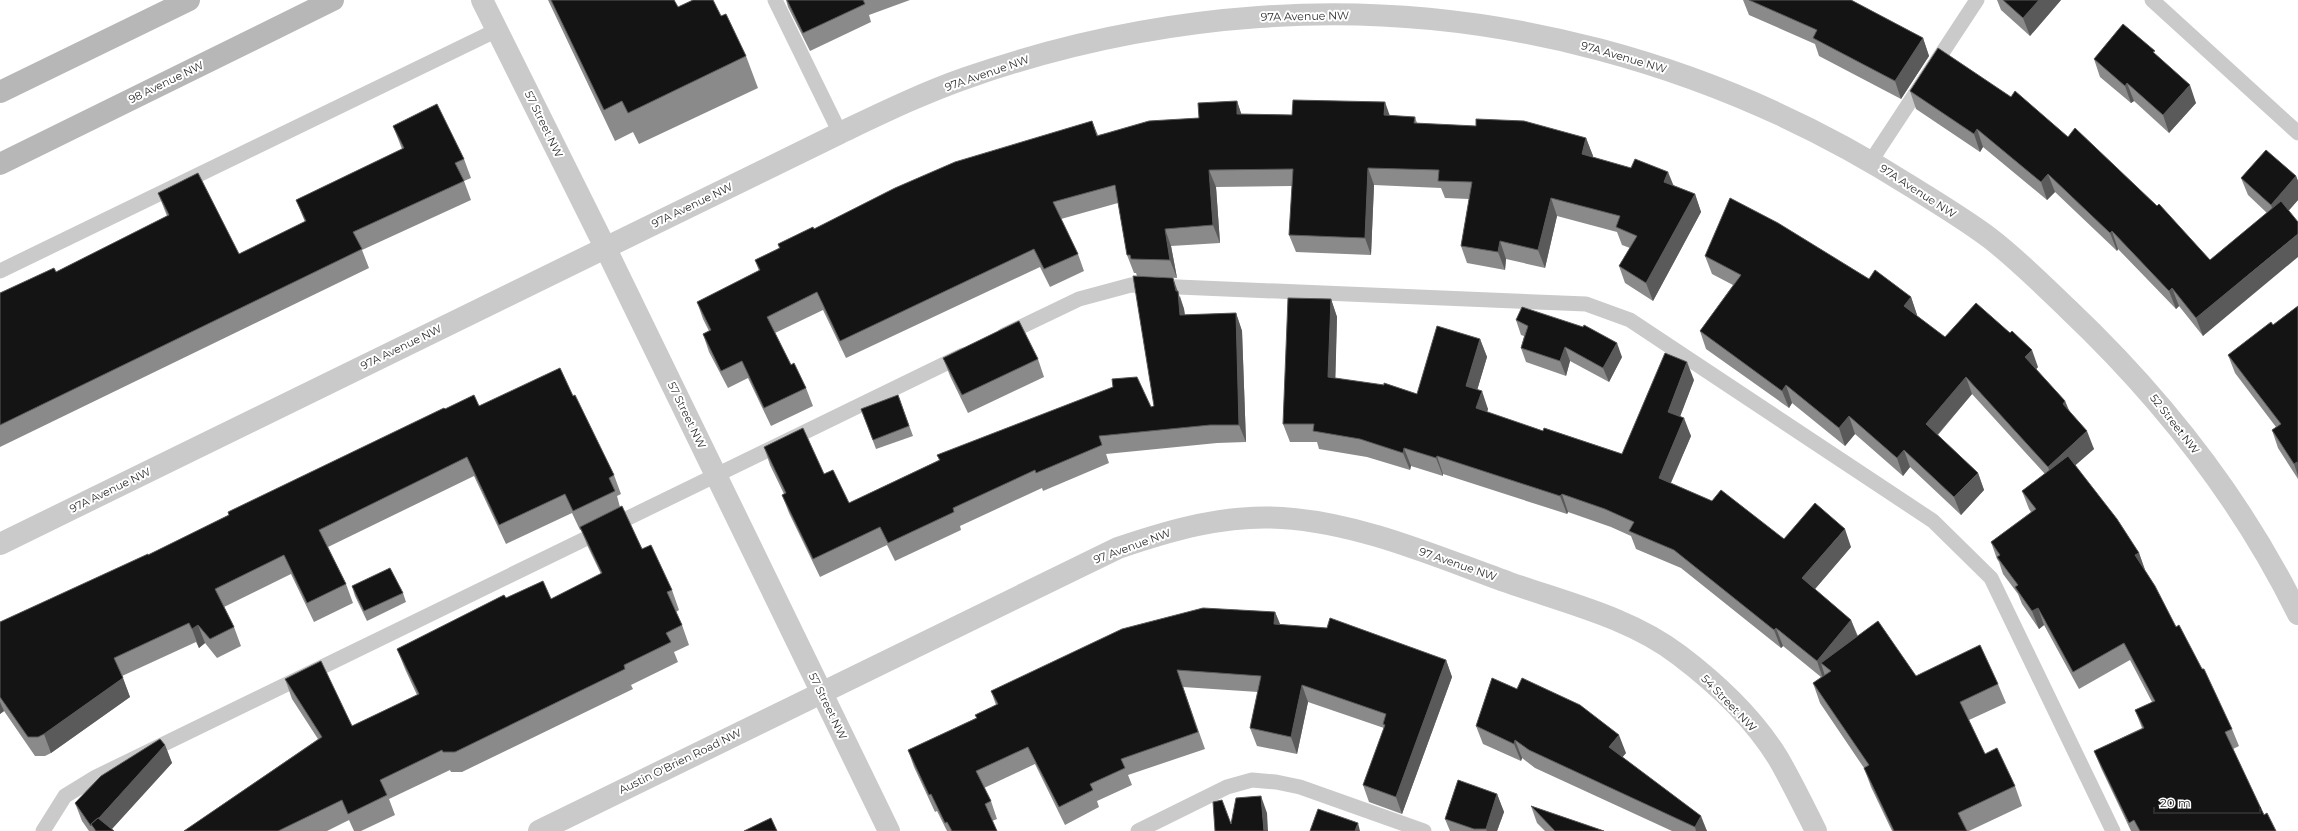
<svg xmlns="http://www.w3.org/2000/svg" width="2298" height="831" font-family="Montserrat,sans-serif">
  <rect width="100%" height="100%" fill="#fff"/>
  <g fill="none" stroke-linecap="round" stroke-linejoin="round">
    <g stroke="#cacaca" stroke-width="15">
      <path d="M775,0L840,133"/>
      <path d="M2152,0L2298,133"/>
      <path d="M1871,161L1977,0"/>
      <path d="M0,271L497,30"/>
      <path d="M1004,335L1079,299L1131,285L1586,304L1630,320L1933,521L1991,578L2113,831"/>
      <path d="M43,831L65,796L96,777L963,355"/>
      <path d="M1138,831L1227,787L1252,780L1276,782L1300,787L1424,831"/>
    </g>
    <g stroke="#cacaca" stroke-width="22">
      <path d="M0,544L840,133C882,113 923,93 966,78C1060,45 1160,24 1259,17C1489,0 1719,64 1912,187C1939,204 1966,220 1991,239C2018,260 2042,284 2067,308C2161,397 2241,498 2298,614"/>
      <path d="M539,831L1118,548C1171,530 1226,514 1282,518C1361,523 1437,557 1510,583C1567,603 1631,618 1679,655C1716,683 1754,719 1778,758C1792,782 1804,807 1816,831"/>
    </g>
    <path stroke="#cacaca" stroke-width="22" d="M482,0L605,247L889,831"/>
    <g stroke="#b7b7b7" stroke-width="22">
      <path d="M0,92L189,0"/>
      <path d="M0,164L333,0"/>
    </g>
  </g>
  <g fill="#8a8a8a">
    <path d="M548,0H674L678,7L721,16L746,56L758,88L639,144L633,132L615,141Z"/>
    <path d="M786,0H910L869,15L871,22L810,51L788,7Z"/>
    <path d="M1743,0H1851L1923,38L1929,56L1901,99L1819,56L1815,44L1749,15Z"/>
    <path d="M1997,0H2061L2030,36L2001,10Z"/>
    <path d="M2156,56L2196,103L2169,133L2134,101L2131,103L2100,77L2094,59Z"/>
    <path d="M1910,91L2068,137L2210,260L2267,213L2248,195L2241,178L2296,176L2298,181V200L2289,210L2203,336L2179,306L2176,309L2118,249L2117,251L2055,192L2047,200L1983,147L1980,152L1916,109Z"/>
    <path d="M1237,101L1241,114L1292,115L1390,116L1415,117L1417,123L1586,138L1593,156L1592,157L1673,185L1695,194L1701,212L1653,301L1625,283L1619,266L1630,248L1622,245L1617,232L1557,216L1545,268L1506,259L1505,270L1467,263L1461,246L1469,199L1445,198L1441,188L1374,185L1371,255L1296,252L1289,235L1292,186L1216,187L1220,243L1171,246L1177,278L1137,276L1136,273H1134L1127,255L1118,203L1061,219L1078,254L1084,271L1050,287L1040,267L846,358L823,310L775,333L791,365L806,388L813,406L771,426L748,378L728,388L709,352L703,334L709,331L703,319L697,302L759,271L755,260L779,248L778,244L814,229L1092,121L1098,135L1199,118Z"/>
    <path d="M393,126L464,159L471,178L464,181L471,200L362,250L369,268L0,447V293L56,272L167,216L158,193L239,254L305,222L296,200L402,149Z"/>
    <path d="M1705,256L1869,279L1911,297L1917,315L1916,316L1945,337L2038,367L2036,369L2065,401L2069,410L2094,449L2075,465L2139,553L2145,570L2232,729L2239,746L2233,749L2264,815L2276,831H2131L2101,768L2094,751L2142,728L2135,710L2152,702L2130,660L2079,689L2044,625L2039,629L2022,604L2018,594L2003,574L1999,562L1997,559L1991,542L2031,512L2029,509L2022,491L2045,474L1972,394L1938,435L1978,473L1984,490L1961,515L1910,467L1903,476L1855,434L1845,446L1792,403L1789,408L1706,349L1700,331L1733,285L1712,274Z"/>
    <path d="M1180,296L1184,309L1185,315L1236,313L1242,331L1246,442L1217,443L1106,454L1109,463L1043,491L1042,488L960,526L961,530L895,561L887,545L820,577L789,513L782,495L784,494L770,465L764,447L824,474L849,503L939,460L937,455L1154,406Z"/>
    <path d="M1331,299L1337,317L1335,378L1417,394L1480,339L1487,357L1477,390L1488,409L1487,412L1543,431L1622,454L1694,380L1680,416L1691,436L1671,483L1784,539L1851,547L1815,589L1851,620L1858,636L1916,676L1998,684L2006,703L1969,720L1985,754L2015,786L2022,806L1969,831H1892L1871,787L1864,768L1820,703L1813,683L1821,677L1783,646L1781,648L1681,568L1636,549L1631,536L1611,527L1568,512L1567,514L1443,474V476L1411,466L1410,470L1367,457L1319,449L1317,442H1290L1283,424Z"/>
    <path d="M2298,306V479L2278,448L2272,430L2276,427L2235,373L2228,355L2273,325Z"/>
    <path d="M1516,320L1622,357L1609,382L1570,361L1566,376L1526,362L1521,348L1524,336L1521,335Z"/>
    <path d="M943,358L1038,359L1044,377L968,413L950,376Z"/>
    <path d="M898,395L913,436L876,449L861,409Z"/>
    <path d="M573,396L614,475L621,494L617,496L620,507L642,549L672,590L679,610L676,612L682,625L689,645L674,652L678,662L631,685L633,689L462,772H451L450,770L389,799L395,815L361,831H354L349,820L327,831H184L318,739L292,699L285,679L352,726L417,695L405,669L397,649L506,598L551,599L601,574L588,547L581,530H580L572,513L506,544L474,476L328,547L346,584L353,603L314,622L291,574L224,607L234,627L241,646L217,658L205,643L199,648L196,642L122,676L130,697L51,753L45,756H35L4,711L0,714V622L148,555L445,409Z"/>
    <path d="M352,586L403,593L406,602L367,621L355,596Z"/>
    <path d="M1275,612L1280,624L1446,660L1452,677L1402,814L1369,802L1363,785L1384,728L1308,702L1297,754L1257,746L1250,728L1258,692L1183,687L1205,749L1128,775L1132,785L1097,801L1099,807L1065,825L1035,764L984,788L991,801L997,819L992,821L997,831H947L937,811L935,812L914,767L908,750L976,718L996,705L991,691Z"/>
    <path d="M1476,726L1626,753L1622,757L1707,831H1672L1535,768L1522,758L1521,761L1483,744Z"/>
    <path d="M165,745L172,763L112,829L114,831H89L82,821L75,803Z"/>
    <path d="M1497,794L1504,812L1497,831H1450L1445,819Z"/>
    <path d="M1531,806L1604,831H1545L1537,823Z"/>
  </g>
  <g fill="#5a5a5a">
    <path d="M2039,0H2061L2030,36L2023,18Z"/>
    <path d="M1923,38L1929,56L1901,99L1895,81Z"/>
    <path d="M2127,83L2134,101L2131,103L2125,86Z"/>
    <path d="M2190,85L2196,103L2169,133L2163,115Z"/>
    <path d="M1237,101L1243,119L1237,114Z"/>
    <path d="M1385,102L1391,119L1384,115Z"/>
    <path d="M1977,129L1983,147L1980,152L1974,134Z"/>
    <path d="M1586,138L1593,156L1588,172L1582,154Z"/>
    <path d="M1368,168L1374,185L1371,255L1365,238Z"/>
    <path d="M1209,170L1216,187L1220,243L1213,225Z"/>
    <path d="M1668,172L1675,189L1664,182Z"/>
    <path d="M2048,174L2055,192L2047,200L2041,182Z"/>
    <path d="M2296,176L2298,181V200L2278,223L2271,205Z"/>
    <path d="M1695,194L1701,212L1653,301L1646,283Z"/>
    <path d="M1551,198L1557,216L1545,268L1538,250Z"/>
    <path d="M1165,229L1171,246L1177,278L1170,260Z"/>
    <path d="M2112,231L2118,249L2117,251L2110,233Z"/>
    <path d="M2298,234V257L2203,336L2196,318Z"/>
    <path d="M1500,241L1506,259L1505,270L1498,252Z"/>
    <path d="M1173,278L1184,309L1187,333L1180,315Z"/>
    <path d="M2172,288L2179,306L2176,309L2169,291Z"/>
    <path d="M1911,297L1917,315L1910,324L1904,306Z"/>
    <path d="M1331,299L1337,317L1335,394L1328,377Z"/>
    <path d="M1236,313L1242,331L1246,442L1239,425Z"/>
    <path d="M1480,339L1487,357L1473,404L1466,386Z"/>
    <path d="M1617,343L1622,357L1609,382L1603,368Z"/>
    <path d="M1565,347L1570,361L1566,376L1560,361Z"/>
    <path d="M2032,350L2038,367L2032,374L2025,357Z"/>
    <path d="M1687,362L1694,380L1675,430L1668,412Z"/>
    <path d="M1966,377L1972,394L1932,441L1926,424Z"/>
    <path d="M1786,385L1792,403L1789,408L1782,391Z"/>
    <path d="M1482,391L1488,409L1482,426L1476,408Z"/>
    <path d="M2065,401L2072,419L2063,404Z"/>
    <path d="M1849,416L1855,434L1845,446L1839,428Z"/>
    <path d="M1684,418L1691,436L1665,496L1659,478Z"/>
    <path d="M2087,431L2094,449L2054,484L2048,467Z"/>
    <path d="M1404,448L1411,466L1410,470L1403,453Z"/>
    <path d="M1904,450L1910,467L1903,476L1897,458Z"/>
    <path d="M1437,456L1443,474V476L1436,458Z"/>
    <path d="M2297,462L2298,466V476L2294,464Z"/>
    <path d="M1978,473L1984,490L1961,515L1954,497Z"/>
    <path d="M1562,494L1568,512L1567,514L1560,496Z"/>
    <path d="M1845,529L1851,547L1809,596L1802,578Z"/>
    <path d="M2139,553L2145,570L2135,555Z"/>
    <path d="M2038,608L2044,625L2039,629L2032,611Z"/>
    <path d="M1275,612L1282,629L1274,624Z"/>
    <path d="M1851,620L1858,638L1821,663L1825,676L1823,679L1817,661Z"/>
    <path d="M198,625L205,643L199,648L192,629Z"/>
    <path d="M1776,628L1783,646L1781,648L1774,630Z"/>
    <path d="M1446,660L1452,677L1402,814L1396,797Z"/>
    <path d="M123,678L130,697L51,753L44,734Z"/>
    <path d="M1302,685L1308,702L1297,754L1291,737Z"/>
    <path d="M0,702L4,711L0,714Z"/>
    <path d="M1619,735L1626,753L1616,765L1609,747Z"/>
    <path d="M1515,740L1522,758L1521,761L1514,744Z"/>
    <path d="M165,745L172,763L110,831L92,826Z"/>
    <path d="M1497,794L1504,812L1497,831H1487L1486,829Z"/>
    <path d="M1261,796L1267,813L1268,831H1264Z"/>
    <path d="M1701,816L1707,831H1696L1695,827Z"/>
    <path d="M1358,823L1360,831H1355Z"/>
  </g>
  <g fill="#141414" stroke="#5a5a5a">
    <path d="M551,0H674L678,7L693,0H713L721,16L726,14L746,56L628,113L622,101L604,110Z"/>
    <path d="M787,0H863L865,4L803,33Z"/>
    <path d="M1749,0H1851L1923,38L1895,81L1813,38L1817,30Z"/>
    <path d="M2003,0H2039L2023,18Z"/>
    <path d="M2123,24L2155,51L2153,52L2190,85L2163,115L2127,83L2125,86L2094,59Z"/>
    <path d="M1938,48L2011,97L2015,91L2068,137L2075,128L2157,206L2159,204L2210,260L2281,201L2298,222V234L2196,318L2172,288L2169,291L2112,231L2110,233L2048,174L2041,182L1977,129L1974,134L1910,91Z"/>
    <path d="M1293,100L1385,102L1384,115L1415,117L1414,123L1476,126V119L1524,121L1586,138L1582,154L1631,168L1635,159L1668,172L1664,182L1695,194L1646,283L1619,266L1637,236L1616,227L1620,216L1551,198L1538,250L1500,241L1498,252L1461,246L1472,182L1438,181L1439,170L1368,168L1365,238L1289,235L1293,169L1209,170L1213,225L1165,229L1170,260L1131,259L1130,255H1127L1115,185L1053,202L1078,254L1044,269L1034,249L840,341L817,292L767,317L791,365L794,363L806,388L764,408L742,361L721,371L703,334L711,330L697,302L760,270L755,260L780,248L778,244L813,227L814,229L895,188L955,162L1092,121L1097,136L1149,121L1199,118L1198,103L1237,101V114L1292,115Z"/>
    <path d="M437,104L464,159L455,163L464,181L353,232L362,249L0,425V293L54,268L56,272L169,215L158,193L198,173L239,254L306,221L296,200L404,148L393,126Z"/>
    <path d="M2266,150L2296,176L2271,205L2241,178Z"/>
    <path d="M1730,198L1778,223L1869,279L1875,270L1911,297L1904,306L1945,337L1976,303L2010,333L2012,331L2032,350L2025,357L2065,401L2063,404L2087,431L2048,467L1966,377L1926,424L1978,473L1954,497L1904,450L1897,458L1849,416L1839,428L1786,385L1782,391L1700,331L1741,275L1705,256Z"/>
    <path d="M1133,276L1173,278L1176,291H1178L1180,315L1236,313L1239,425H1210L1099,436L1102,445L1036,473L1035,470L953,508L954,512L888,543L880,527L813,559L782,495L786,493L764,447L803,428L824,474L833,470L849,503L940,460L937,455L1113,387L1112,379L1137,377L1151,407L1154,406Z"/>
    <path d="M1288,298L1331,299L1328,377L1384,385V383L1417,394L1437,326L1480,339L1466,386L1482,391L1476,408L1543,431L1544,428L1622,454L1665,353L1687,362L1668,412L1684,418L1659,478L1712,501L1721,490L1784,539L1815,503L1845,529L1802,578L1851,620L1817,661L1776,628L1774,630L1674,550L1629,531L1634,522L1605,509L1562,494L1560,496L1437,456L1436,458L1404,448L1403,453L1360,439L1313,431L1314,424H1283Z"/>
    <path d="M2298,306V465L2297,462L2294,464L2272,430L2281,424L2228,355L2271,322L2273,325Z"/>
    <path d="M1522,307L1583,327L1584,325L1617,343L1603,368L1565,347L1560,361L1521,348L1528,326L1516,320Z"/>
    <path d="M1019,321L1038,359L962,395L943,358Z"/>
    <path d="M560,368L573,396L575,395L614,475L609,478L615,491L573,511L565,494L499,525L467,457L319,530L346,584L307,603L284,555L215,589L234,627L210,639L198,625L192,629L189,623L114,658L123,678L44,734L38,737H28L0,697V622L148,554V555L229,515L228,512L444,408L445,409L474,395L479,406Z"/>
    <path d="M898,395L909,426L873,440L861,409Z"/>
    <path d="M2068,456L2117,519L2139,553L2135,555L2155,586L2176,627L2179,625L2202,669H2204L2232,729L2225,732L2264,815L2267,813L2276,831H2140L2134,820L2129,823L2094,751L2144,728L2135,710L2155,701L2124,643L2073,672L2038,608L2032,611L2015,587L2018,585L1997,557L2000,555L1991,542L2036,509L2022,491Z"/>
    <path d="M622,506L642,549L651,545L672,590L667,592L682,625L666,633L671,642L624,665L625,669L455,752H443L442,750L380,780L387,795L348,814L342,800L278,831H184L322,737L285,679L321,661L352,726L419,694L397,649L504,595L506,598L543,581L551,599L602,573L580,527Z"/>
    <path d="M390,568L403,593L364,611L352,586Z"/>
    <path d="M1203,608L1275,612L1274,624L1327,628L1330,618L1446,660L1396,797L1363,785L1385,725L1383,724L1386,714L1302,685L1291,737L1250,728L1261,676L1177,670L1198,732L1121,759L1125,768L1090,784L1093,790L1059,807L1028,747L976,771L991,801L985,804L997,831H952L947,822L945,823L931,794L929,795L908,750L977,718L975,715L998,704L991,691L1122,629Z"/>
    <path d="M1878,621L1916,676L1980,645L1998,684L1960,702L1985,754L1997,748L2015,786L1958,813L1967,831H1894L1864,768L1869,765L1813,683L1831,671L1821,663Z"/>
    <path d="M1492,678L1517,689L1522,678L1580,705L1619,735L1609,747L1701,816L1695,827L1529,750L1515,740L1514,744L1476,726Z"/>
    <path d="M160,739L165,745L99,818H98L91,824V826L75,803L101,776Z"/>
    <path d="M1458,780L1497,794L1486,829H1474L1445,819Z"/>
    <path d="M1261,796L1264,831H1215L1213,802L1222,800L1231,824L1236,798Z"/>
    <path d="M1531,806L1604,831H1555Z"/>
    <path d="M1318,809L1358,823L1355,831H1310Z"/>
    <path d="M98,818L114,831H96L91,824Z"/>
    <path d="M771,818L777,831H744Z"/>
  </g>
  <g text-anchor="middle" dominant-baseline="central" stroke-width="4" stroke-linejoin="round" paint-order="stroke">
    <g font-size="11" fill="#2d2d2d" stroke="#fff">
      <text transform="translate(1305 16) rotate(-1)">97A Avenue NW</text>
      <text transform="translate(1624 57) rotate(16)">97A Avenue NW</text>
      <text transform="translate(987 73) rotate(-19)">97A Avenue NW</text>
      <text transform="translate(166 82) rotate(-26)">98 Avenue NW</text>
      <text transform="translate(544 124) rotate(64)">57 Street NW</text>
      <text transform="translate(1918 191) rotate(33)">97A Avenue NW</text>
      <text transform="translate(692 205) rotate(-26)">97A Avenue NW</text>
      <text transform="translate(401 347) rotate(-26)">97A Avenue NW</text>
      <text transform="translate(687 415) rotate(64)">57 Street NW</text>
      <text transform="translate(2175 424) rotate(52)">52 Street NW</text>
      <text transform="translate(110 490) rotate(-26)">97A Avenue NW</text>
      <text transform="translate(1132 546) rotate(-20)">97 Avenue NW</text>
      <text transform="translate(1458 564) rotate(19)">97 Avenue NW</text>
      <text transform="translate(1729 703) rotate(46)">54 Street NW</text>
      <text transform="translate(828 706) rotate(64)">57 Street NW</text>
      <text transform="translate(680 761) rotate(-26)">Austin O'Brien Road NW</text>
    </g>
  </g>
  <path d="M2154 807v6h106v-6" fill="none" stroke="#2d2d2d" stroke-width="2"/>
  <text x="2160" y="807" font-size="12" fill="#2d2d2d" stroke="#ffffff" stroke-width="3" paint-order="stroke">20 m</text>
</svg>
